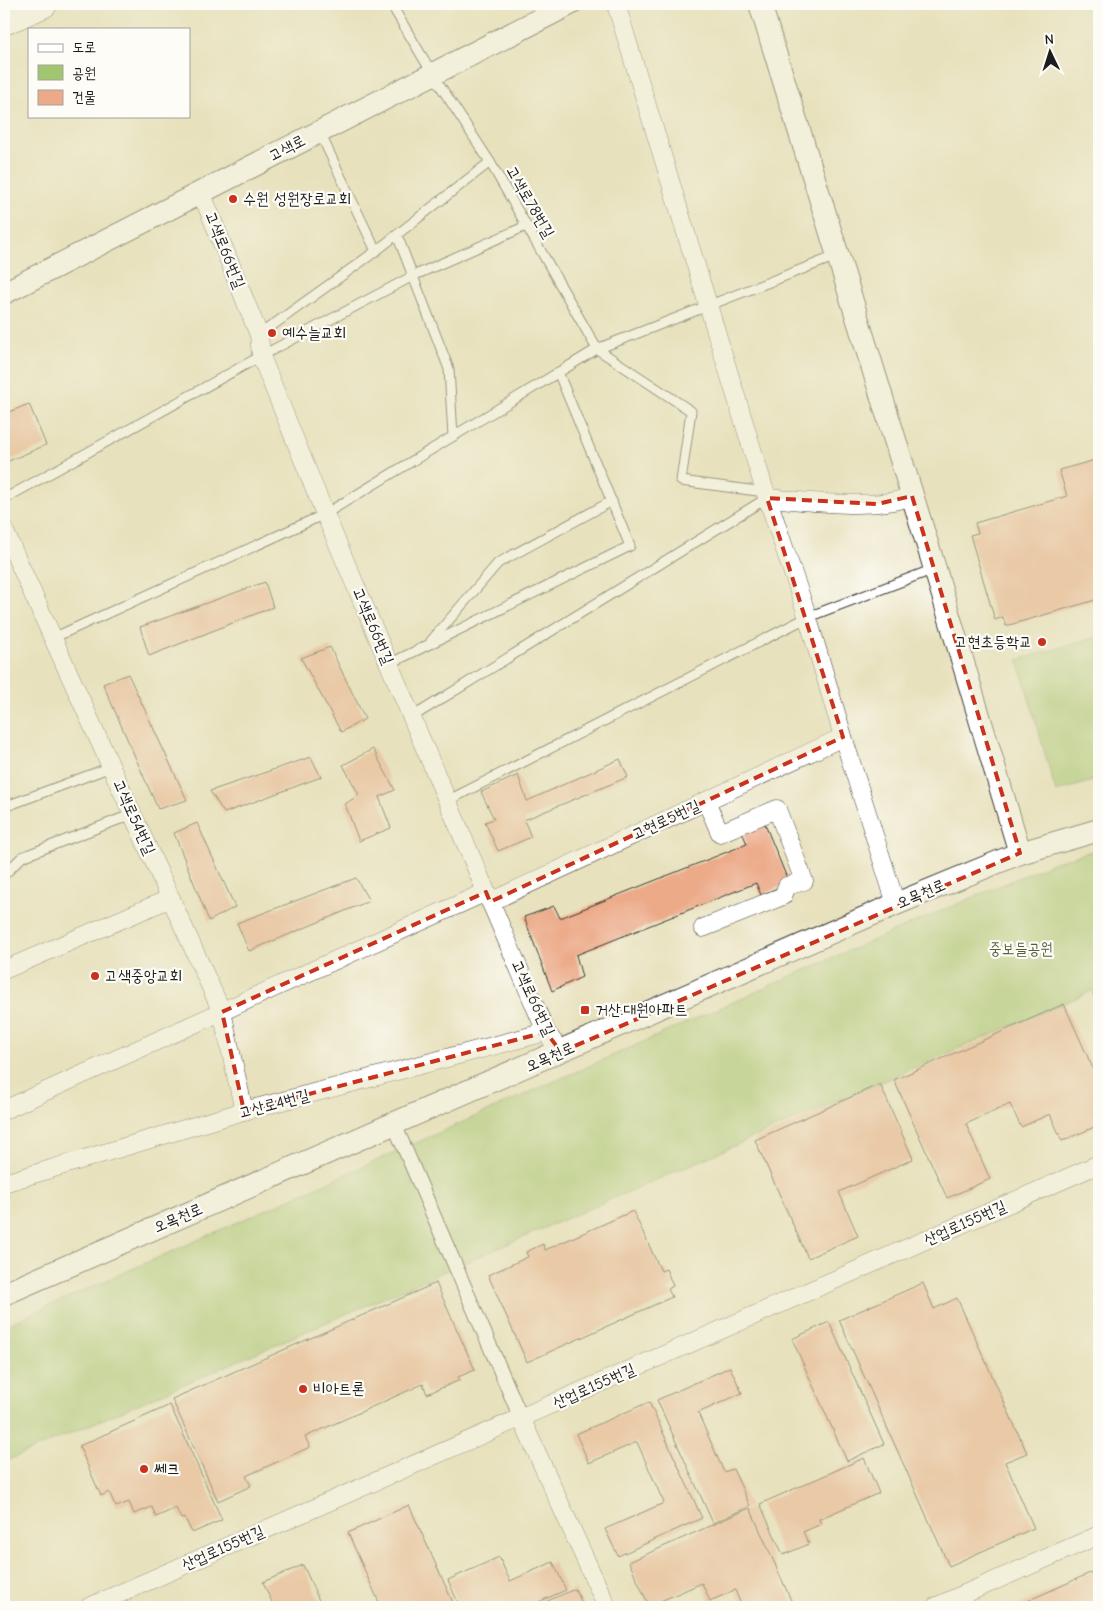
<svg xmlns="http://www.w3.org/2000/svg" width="1103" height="1611" font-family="'Comic Neue','Poor Story',sans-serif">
  <rect width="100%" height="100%" fill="#fdfcf7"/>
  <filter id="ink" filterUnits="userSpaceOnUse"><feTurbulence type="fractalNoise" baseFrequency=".02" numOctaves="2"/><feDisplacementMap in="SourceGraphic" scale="10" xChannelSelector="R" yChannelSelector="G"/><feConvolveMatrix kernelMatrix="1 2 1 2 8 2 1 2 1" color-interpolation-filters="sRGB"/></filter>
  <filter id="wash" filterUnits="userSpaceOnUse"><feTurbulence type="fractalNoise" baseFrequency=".0096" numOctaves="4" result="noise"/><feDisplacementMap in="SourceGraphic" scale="20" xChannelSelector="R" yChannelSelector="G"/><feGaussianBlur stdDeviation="1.12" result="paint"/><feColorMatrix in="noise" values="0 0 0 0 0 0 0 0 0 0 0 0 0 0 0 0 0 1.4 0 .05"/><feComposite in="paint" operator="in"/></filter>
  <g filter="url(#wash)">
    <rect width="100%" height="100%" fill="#e8e1bd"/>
    <g fill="#a2c66f" stroke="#5f7146">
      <path d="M1099,636V779L1056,792L1018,660Z"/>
      <path d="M1099,849V988L4,1462V1326L841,954L1055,862Z"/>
    </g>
    <g id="blocks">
      <g fill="#ecaa89">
        <path d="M29,404L46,445L4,463V414Z"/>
        <path d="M1099,459V599L1006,626L1003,617L995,620L970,535L978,533L975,523L1067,496L1059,470Z"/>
        <path d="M265,582L273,607L149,656L140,627Z"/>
        <path d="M330,647L365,719L341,732L301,658Z"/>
        <path d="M128,674L187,800L158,809L103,684Z"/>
        <path d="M373,749L395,790L379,797L391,828L359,841L345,804L359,795L343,765Z"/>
        <path d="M311,757L321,777L224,813L210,791Z"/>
        <path d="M620,759L628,777L524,820L531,837L498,851L485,822L494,819L481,792L518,775L527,801Z"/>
        <path d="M762,817L789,883L761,895L756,883L576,955L582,977L552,991L524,917L554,906L560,918L747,844L740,827Z"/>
        <path d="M197,823L235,907L209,921L174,833Z"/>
        <path d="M356,878L369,901L249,951L237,923Z"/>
        <path d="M1099,991V1013L1093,993Z"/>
        <path d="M1064,1004L1099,1082V1125L1062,1141L1050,1114L1021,1127L1010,1104L966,1124L990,1179L947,1198L894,1080Z"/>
        <path d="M880,1084L913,1159L839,1192L858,1236L808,1258L755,1140Z"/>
        <path d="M633,1211L661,1271L666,1269L673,1286L668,1289L672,1297L527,1362L488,1275L528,1257L526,1252L543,1244L545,1250Z"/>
        <path d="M436,1283L475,1370L458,1377L460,1380L427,1394L423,1384L305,1437L310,1447L246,1476L251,1486L218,1501L172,1399Z"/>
        <path d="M923,1283L934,1309L957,1298L1027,1453L1005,1462L1034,1528L949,1566L839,1320Z"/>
        <path d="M829,1322L884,1444L847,1461L792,1339Z"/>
        <path d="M730,1367L742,1393L698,1413L724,1472L733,1469L750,1506L713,1523L657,1400Z"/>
        <path d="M649,1402L702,1518L618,1556L605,1529L664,1503L637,1442L589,1463L576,1434Z"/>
        <path d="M170,1405L222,1520L192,1533L185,1518L181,1519L176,1508L156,1517L152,1507L134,1514L129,1502L116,1507L109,1492L101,1496L79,1446Z"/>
        <path d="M864,1458L879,1493L819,1519L821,1524L803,1532L809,1544L783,1555L760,1504Z"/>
        <path d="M409,1505L455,1607H381L348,1533Z"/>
        <path d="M750,1508L794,1607H742L735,1590L710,1601L702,1583L649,1606L629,1562Z"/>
        <path d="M499,1557L510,1581L553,1562L566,1590L527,1607H460L448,1580Z"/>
        <path d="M303,1565L322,1607H274L263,1582Z"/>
        <path d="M1099,1569V1607H1017L1016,1606Z"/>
        <path d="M575,1589L584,1607H534Z"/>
      </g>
    </g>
  </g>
  <g filter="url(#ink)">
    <use href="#blocks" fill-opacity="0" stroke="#3b3a34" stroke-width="1"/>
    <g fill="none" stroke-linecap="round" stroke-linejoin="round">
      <g stroke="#3b3a34" stroke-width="11">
        <g id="service">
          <path d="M391,4L432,73L490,162L597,349L691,411L681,481L765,492"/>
          <path d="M320,133L376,251"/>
          <path d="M397,235L449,369L453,436"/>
          <path d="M259,335L376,251L490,162"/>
          <path d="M4,499L261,356L413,276L526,226"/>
          <path d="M53,638L325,514L597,349L836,256"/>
          <path d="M431,641L498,563L612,501"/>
          <path d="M389,664L630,546L558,372"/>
          <path d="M412,717L767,498"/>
          <path d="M447,801L808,617L934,569"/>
          <path d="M4,807L111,767"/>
          <path d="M4,875L22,857L133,814"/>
        </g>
      </g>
      <g stroke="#3b3a34" stroke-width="16">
        <path id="pedestrian" d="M394,1124L521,1418"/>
      </g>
      <g stroke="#3b3a34" stroke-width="19">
        <g id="minor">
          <path d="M616,4L764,488L806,612L845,743L896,904"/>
          <path d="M202,194L259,335L261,356L325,514L546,1032L561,1052"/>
          <path d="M767,498C809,501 874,511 912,496"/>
          <path d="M4,530L222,1012L244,1111"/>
          <path d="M490,902L843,737"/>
          <path d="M703,928L783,896L787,886L804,881L777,809L720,833L706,801"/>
          <path d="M4,970L171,898"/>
          <path d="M4,1110L486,892"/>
          <path d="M4,1183L244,1111L546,1032"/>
          <path d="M521,1418L607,1607"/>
          <path d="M89,1607L1099,1164"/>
          <path d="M935,1607L1099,1535"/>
        </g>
      </g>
      <g stroke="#3b3a34" stroke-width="24">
        <g id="tertiary">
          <path d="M760,4L935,569L1020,853"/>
          <path d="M4,293L570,4"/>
          <path d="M4,1294L896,904L1020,853L1099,830"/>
        </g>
      </g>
      <g stroke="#3b3a34" stroke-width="29">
        <path id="primary" d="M4,21L43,4"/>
      </g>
      <use href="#service" stroke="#fff" stroke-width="9"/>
      <use href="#pedestrian" stroke="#fff" stroke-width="14"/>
      <use href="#minor" stroke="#fff" stroke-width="18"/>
      <use href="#tertiary" stroke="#fff" stroke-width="22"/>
      <use href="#primary" stroke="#fff" stroke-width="28"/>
    </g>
  </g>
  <path d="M0 0H1103V1611H0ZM912,496L1020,853L561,1052L546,1032L244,1111L222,1012L486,892L490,902L843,737L767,498L877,504Z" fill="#e8e1bd" fill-opacity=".55" fill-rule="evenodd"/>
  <path fill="none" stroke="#c8321e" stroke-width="4" stroke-dasharray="10 6" stroke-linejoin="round" d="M912,496L1020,853L561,1052L546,1032L244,1111L222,1012L486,892L490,902L843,737L767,498L877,504Z"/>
  <g fill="#c8321e" stroke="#fdfcf7" stroke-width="2">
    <circle cx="233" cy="199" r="5"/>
    <circle cx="272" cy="333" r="5"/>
    <circle cx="1042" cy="642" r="5"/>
    <circle cx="95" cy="976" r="5"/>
    <rect x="580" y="1005" width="10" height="10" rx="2.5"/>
    <circle cx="303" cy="1389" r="5"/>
    <circle cx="144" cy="1469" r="5"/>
  </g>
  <g text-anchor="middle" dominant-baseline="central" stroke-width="4.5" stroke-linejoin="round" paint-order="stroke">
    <g font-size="16" fill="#1c1c1c" stroke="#fdfcf7">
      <text transform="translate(287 148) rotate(-28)">고색로</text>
      <text transform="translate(530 202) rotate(60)">고색로78번길</text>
      <text transform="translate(225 250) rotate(68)">고색로66번길</text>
      <text transform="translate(373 626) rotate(67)">고색로66번길</text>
      <text transform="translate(134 817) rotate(66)">고색로54번길</text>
      <text transform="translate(666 820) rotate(-25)">고현로5번길</text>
      <text transform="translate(921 894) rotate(-23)">오목천로</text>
      <text transform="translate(533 998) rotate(65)">고색로66번길</text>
      <text transform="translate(550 1057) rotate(-24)">오목천로</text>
      <text transform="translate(274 1104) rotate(-15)">고산로4번길</text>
      <text transform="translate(178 1218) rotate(-23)">오목천로</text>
      <text transform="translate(965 1223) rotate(-24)">산업로155번길</text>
      <text transform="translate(594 1386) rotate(-24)">산업로155번길</text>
      <text transform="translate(223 1548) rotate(-24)">산업로155번길</text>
    </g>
    <g font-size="16" fill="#1c1c1c" stroke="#fdfcf7" text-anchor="start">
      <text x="243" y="199">수원 성원장로교회</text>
      <text x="282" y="333">예수늘교회</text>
      <text x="1032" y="642" text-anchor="end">고현초등학교</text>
      <text x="105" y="976">고색중앙교회</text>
      <text x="595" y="1010">거산.대원아파트</text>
      <text x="313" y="1389">비아트론</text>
      <text x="154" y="1469">쎄크</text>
    </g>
    <g font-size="16" fill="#52603d" stroke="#fdfcf7">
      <text x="1021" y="949">중보들공원</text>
    </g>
  </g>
  <rect width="1103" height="1611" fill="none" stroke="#fdfcf7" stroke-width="20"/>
  <rect x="28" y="28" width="162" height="90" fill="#fdfcf7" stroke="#a3a29f"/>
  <rect x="38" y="44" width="25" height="8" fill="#ffffff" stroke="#a3a29f"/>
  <text x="72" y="52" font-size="15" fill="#1c1c1c">도로</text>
  <rect x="38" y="65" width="25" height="15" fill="#a2c66f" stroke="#a3a29f"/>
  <text x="72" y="78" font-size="15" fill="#1c1c1c">공원</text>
  <rect x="38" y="90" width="25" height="15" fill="#ecaa89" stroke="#a3a29f"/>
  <text x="72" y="102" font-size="15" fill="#1c1c1c">건물</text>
  <g transform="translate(1050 52) rotate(356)" stroke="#fdfcf7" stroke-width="4" paint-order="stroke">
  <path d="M0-4L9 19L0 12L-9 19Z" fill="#1c1c1c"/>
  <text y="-8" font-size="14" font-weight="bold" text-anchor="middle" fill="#1c1c1c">N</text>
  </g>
</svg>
